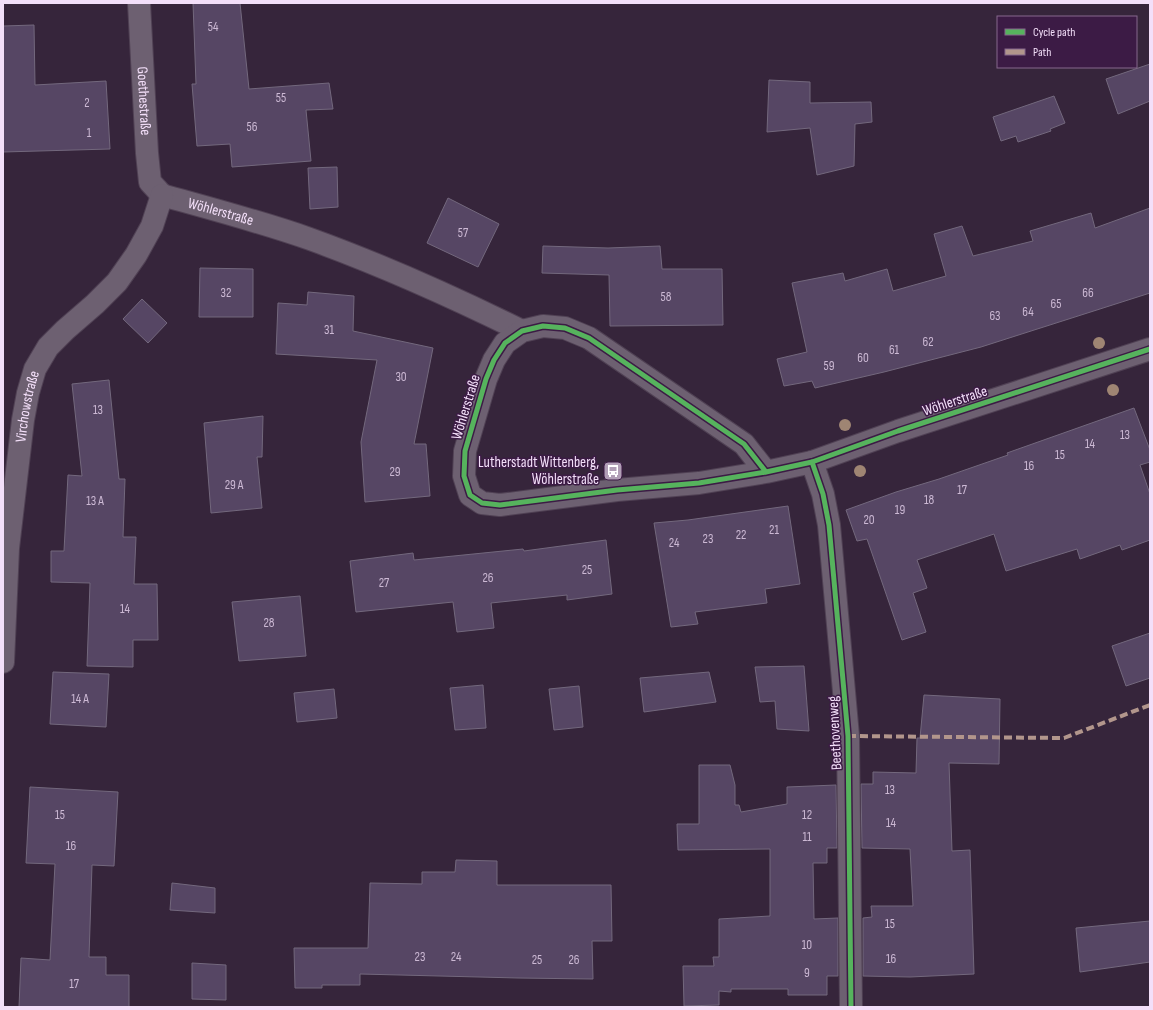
<svg xmlns="http://www.w3.org/2000/svg" width="1153" height="1010" font-family="'Sofia Sans Condensed',sans-serif">
  <rect width="100%" height="100%" fill="#36253b"/>
  <g fill="#564664" stroke="#73687d">
    <path d="M193,3H240L249,89L329,83L333,109L306,110L311,161L232,167L230,144L197,146L192,84H196Z"/>
    <path d="M34,25L35,85L106,81L110,149L3,152V26Z"/>
    <path d="M1150,64V101L1118,114L1106,79Z"/>
    <path d="M769,80L810,82V103L871,102L872,122L855,124L854,166L817,175L810,128L767,132Z"/>
    <path d="M1054,96L1065,123L1050,129L1051,131L1018,142L1016,136L1001,141L993,117Z"/>
    <path d="M337,167L338,207L310,209L308,168Z"/>
    <path d="M448,198L499,224L478,267L427,243Z"/>
    <path d="M1150,208V293L981,347L884,372L815,388L812,381L784,386L777,359L807,352L792,283L843,273L845,281L887,269L893,291L946,276L934,234L962,226L973,256L1033,241L1030,231L1091,213L1095,228Z"/>
    <path d="M543,246L608,248L660,246L662,269H722L723,325L610,326L609,275L542,273Z"/>
    <path d="M200,268L253,269V317H199Z"/>
    <path d="M308,292L354,296L353,331L433,348L414,444H426L430,496L365,502L361,442L377,360L276,354L278,303L307,305Z"/>
    <path d="M142,299L167,323L148,343L123,319Z"/>
    <path d="M109,380L119,479H125L123,537H136L134,584H157L158,640H133V667L87,666L90,583L51,582V551H64L68,475L82,476L72,384Z"/>
    <path d="M1134,408L1150,450V462L1140,465L1150,494V540L1122,550L1120,545L1080,559L1077,549L1006,571L994,534L917,560L927,588L913,593L926,632L902,640L867,539L857,541L846,510L896,492L939,479L1008,455L1007,453Z"/>
    <path d="M263,416L262,457H257L262,508L211,513L204,423Z"/>
    <path d="M788,506L800,584L765,589L767,603L695,612L698,624L671,627L654,523L688,520Z"/>
    <path d="M606,540L612,594L567,600V595L491,603L494,628L457,632L453,602L356,612L350,561L413,553L414,560L523,549L524,551Z"/>
    <path d="M300,596L306,656L239,661L232,602Z"/>
    <path d="M1150,633V678L1126,686L1112,646Z"/>
    <path d="M804,666L809,731L777,729L775,701L760,702L755,667Z"/>
    <path d="M53,672L109,674L106,727L50,724Z"/>
    <path d="M709,672L716,702L644,712L640,678Z"/>
    <path d="M483,685L486,728L455,730L450,688Z"/>
    <path d="M579,686L583,727L554,730L549,689Z"/>
    <path d="M334,689L337,718L297,722L294,693Z"/>
    <path d="M924,695L1000,699L999,764L949,763L952,851L970,850L974,974L910,977L863,976V918L872,917L871,906H913L910,849L862,848L861,784H873V772L916,773L917,738H920Z"/>
    <path d="M699,765H730L735,785V805H739L741,812L787,804V787L836,785L837,848H827V863H813L814,919L838,918V976H827V995H788V989H731V992L719,991V1005L684,1006L683,966H714L713,957H719V919L770,916V849L678,850L677,824H699Z"/>
    <path d="M30,787L118,792L114,866L92,865L89,957H106V975H129V1007H19L21,958L50,960L55,864L26,863Z"/>
    <path d="M456,860L497,861V885H611L612,941H592L593,979L518,978L360,974V985H322V988H295L294,948H368L370,883L422,884V872H455Z"/>
    <path d="M172,883L215,888V913L170,910Z"/>
    <path d="M1150,921V962L1080,972L1076,928Z"/>
    <path d="M192,963L226,965V1000L192,999Z"/>
  </g>
  <g fill="none" stroke-linecap="round" stroke-linejoin="round">
    <g stroke="#504154" stroke-width="24">
      <g id="minor">
        <path id="s1" d="M139,3L147,153L150,182L162,195"/>
        <path id="s2" d="M162,195C212,209 262,222 310,239C382,265 453,297 522,331"/>
        <path d="M812,462L823,494L829,525L848,736L851,1007"/>
        <path d="M766,472L744,444L589,338L565,328L543,326L522,331L505,343L494,360L486,379L465,451L464,476L470,495L482,503L500,505L617,490L699,483L766,472L812,462L898,431L1150,349"/>
        <path id="s3" d="M3,662L8,548L23,420L28,393L35,369L48,347L65,330L95,304L117,282L136,255L152,226L162,195"/>
      </g>
    </g>
    <use href="#minor" stroke="#6d6071" stroke-width="22"/>
    <path stroke="#b2968c" stroke-width="4" stroke-dasharray="8 4" stroke-linecap="butt" d="M848,736L1064,738L1150,705"/>
    <g stroke="#3c1b45" stroke-width="8">
      <g id="cycleway">
        <path d="M812,462L823,494L829,525L848,736L851,1007"/>
        <path d="M766,472L744,444L589,338L565,328L543,326L522,331L505,343L494,360L486,379L465,451L464,476L470,495L482,503L500,505L617,490L699,483L766,472L812,462L898,431L1150,349"/>
      </g>
    </g>
    <use href="#cycleway" stroke="#56b35d" stroke-width="5"/>
  </g>
  <g fill="#9f8573">
    <circle cx="1099" cy="343" r="6"/>
    <circle cx="1113" cy="390" r="6"/>
    <circle cx="845" cy="425" r="6"/>
    <circle cx="860" cy="471" r="6"/>
  </g>
  <defs>
    <g id="bus-square" transform="scale(1)"><rect x="-9" y="-9" width="18" height="18" rx="4" fill="#b19eb6" stroke="#3c1b45"/><path d="M-5-6H5V4H4V6H2V4H-2V6H-4V4H-5ZM-3.5-4V0h7V-4ZM-3.5 1.2v1.5H-2V1.2ZM2 1.2v1.5H3.5V1.2Z" fill="#fff"/></g>
  </defs>
  <g fill-rule="evenodd">
    <use href="#bus-square" x="613" y="471"/>
  </g>
  <g text-anchor="middle" dominant-baseline="central" stroke-width="3" stroke-linejoin="round" paint-order="stroke">
    <g font-size="13" fill="#ccb9d4">
      <text x="213" y="27">54</text>
      <text x="281" y="98">55</text>
      <text x="87" y="103">2</text>
      <text x="252" y="127">56</text>
      <text x="89" y="133">1</text>
      <text x="463" y="233">57</text>
      <text x="226" y="293">32</text>
      <text x="1088" y="293">66</text>
      <text x="666" y="297">58</text>
      <text x="1056" y="304">65</text>
      <text x="1028" y="312">64</text>
      <text x="995" y="316">63</text>
      <text x="329" y="330">31</text>
      <text x="928" y="342">62</text>
      <text x="894" y="350">61</text>
      <text x="863" y="358">60</text>
      <text x="829" y="366">59</text>
      <text x="401" y="377">30</text>
      <text x="98" y="410">13</text>
      <text x="1125" y="435">13</text>
      <text x="1090" y="444">14</text>
      <text x="1060" y="455">15</text>
      <text x="1029" y="466">16</text>
      <text x="395" y="472">29</text>
      <text x="234" y="485">29 A</text>
      <text x="962" y="490">17</text>
      <text x="929" y="500">18</text>
      <text x="95" y="501">13 A</text>
      <text x="900" y="510">19</text>
      <text x="869" y="520">20</text>
      <text x="774" y="530">21</text>
      <text x="741" y="535">22</text>
      <text x="708" y="539">23</text>
      <text x="674" y="543">24</text>
      <text x="587" y="570">25</text>
      <text x="488" y="578">26</text>
      <text x="384" y="583">27</text>
      <text x="125" y="609">14</text>
      <text x="269" y="623">28</text>
      <text x="80" y="699">14 A</text>
      <text x="890" y="790">13</text>
      <text x="60" y="815">15</text>
      <text x="807" y="815">12</text>
      <text x="891" y="823">14</text>
      <text x="807" y="837">11</text>
      <text x="71" y="846">16</text>
      <text x="890" y="924">15</text>
      <text x="807" y="945">10</text>
      <text x="420" y="957">23</text>
      <text x="456" y="957">24</text>
      <text x="891" y="959">16</text>
      <text x="537" y="960">25</text>
      <text x="574" y="960">26</text>
      <text x="807" y="973">9</text>
      <text x="74" y="984">17</text>
    </g>
    <g font-size="15" fill="#f3dff9" stroke="#3c1b45">
      <text stroke="none"><textPath href="#s1" startOffset="98">Goethestraße</textPath></text>
      <text stroke="none"><textPath href="#s2" startOffset="61">Wöhlerstraße</textPath></text>
      <text transform="translate(955 401) rotate(-18)">Wöhlerstraße</text>
      <text stroke="none"><textPath href="#s3" startOffset="257">Virchowstraße</textPath></text>
      <text transform="translate(466 407) rotate(-73)">Wöhlerstraße</text>
      <text transform="translate(835 733) rotate(-93)">Beethovenweg</text>
    </g>
    <g font-size="15" fill="#f3dff9" stroke="#3c1b45" text-anchor="end">
      <text x="599" y="462">Lutherstadt Wittenberg,<tspan x="599" dy="17">Wöhlerstraße</tspan></text>
    </g>
  </g>
  <rect width="1153" height="1010" fill="none" stroke="#f3dff9" stroke-width="8"/>
  <rect x="997" y="16" width="140" height="52" fill="#3c1b45" stroke="#85698d"/>
  <rect x="1005" y="29" width="20" height="6" fill="#56b35d" stroke="#85698d"/>
  <text x="1033" y="36" font-size="12" fill="#f3dff9">Cycle path</text>
  <rect x="1005" y="49" width="20" height="6" fill="#b2968c" stroke="#85698d"/>
  <text x="1033" y="56" font-size="12" fill="#f3dff9">Path</text>
</svg>
